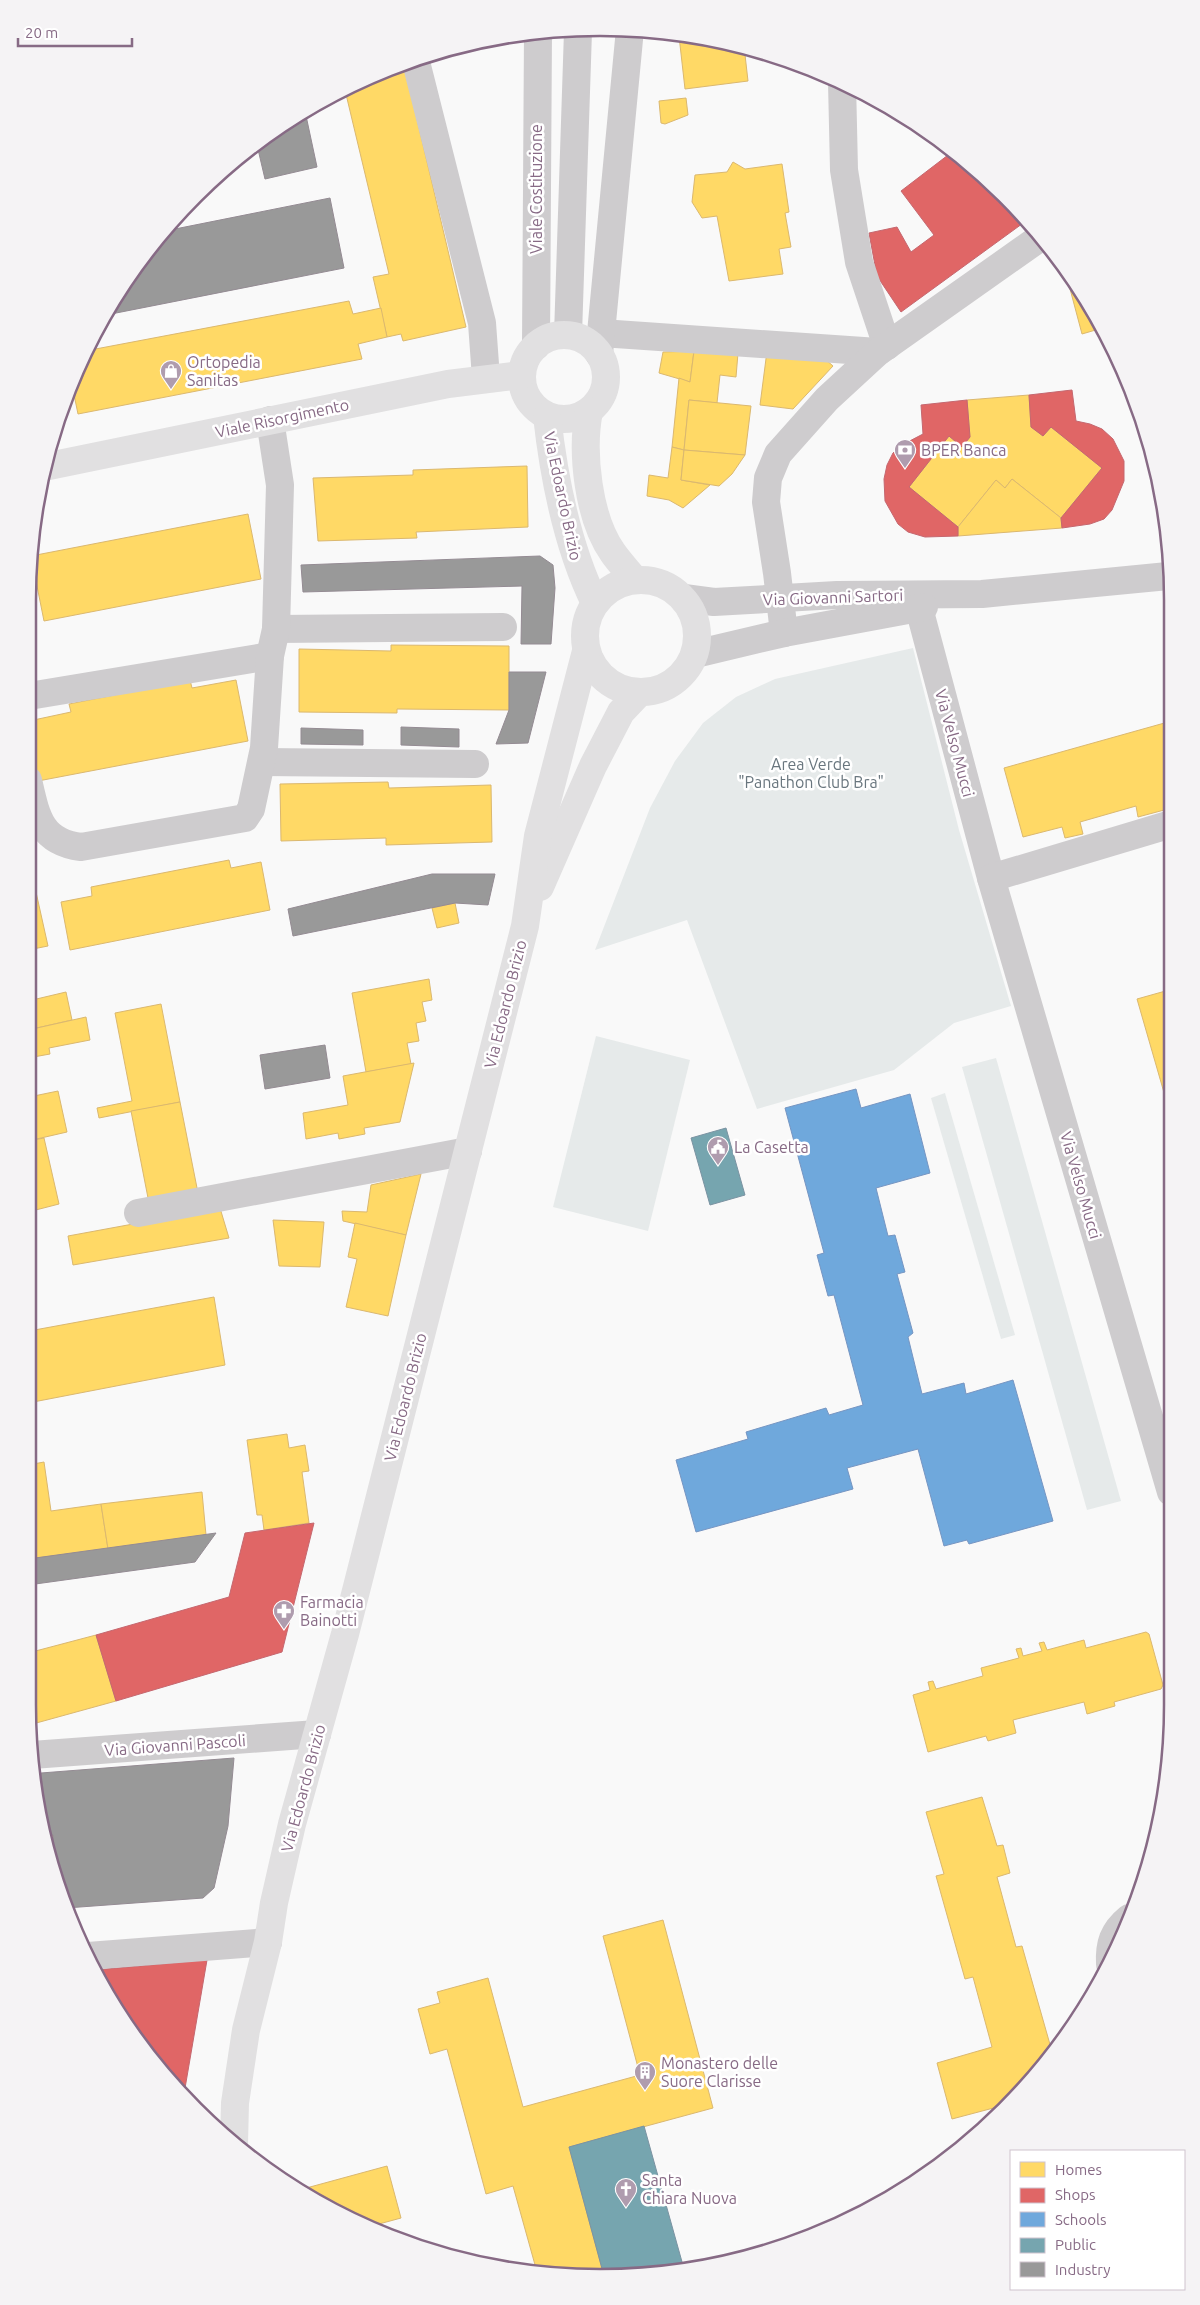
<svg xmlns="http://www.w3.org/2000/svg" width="1200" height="2305" font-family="Ubuntu,sans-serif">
  <rect width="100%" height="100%" fill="#f9f9f9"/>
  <g fill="#e6eaea">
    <path d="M913,648L959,830L1011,1006L954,1023L894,1070L757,1109L687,920L595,950L650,808L675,761L703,723L736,697L775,679Z"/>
    <path d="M596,1036L690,1060L648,1231L553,1207Z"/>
    <path d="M996,1058L1121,1501L1087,1510L962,1067Z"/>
    <path d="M945,1093L1015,1335L1001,1339L931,1098Z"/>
  </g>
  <g fill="#ffd966" stroke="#dbb86f">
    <path d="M679,36L744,46L748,81L685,89Z"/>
    <path d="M404,64L466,327L403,341L401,334L387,337L373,277L389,274L345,90Z"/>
    <path d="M686,98L688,115L665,124L661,123L659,101Z"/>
    <path d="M733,162L745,169L782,164L789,212L785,213L791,247L779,249L783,274L729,281L717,216L702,218L692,202L695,175L727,172Z"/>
    <path d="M1065,270L1099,329L1082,334Z"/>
    <path d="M349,301L353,314L381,308L387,337L358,344L362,359L78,414L72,385L85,351Z"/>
    <path d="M694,351L690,382L659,373L663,352Z"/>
    <path d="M694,351L738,353L736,377L720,375L717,403L689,400L684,450L672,447L679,378L690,382Z"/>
    <path d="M767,351L825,359L833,366L793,409L760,405Z"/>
    <path d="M1029,395L1031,427L1043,436L1051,427L1102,468L1061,518L1012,479L1005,488L996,480L958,527L909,487L949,436L962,447L970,437L967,400Z"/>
    <path d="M689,400L751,406L745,455L684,450Z"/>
    <path d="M672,447L684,450L681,480L710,485L683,508L669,500L647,496L649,475L668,478Z"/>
    <path d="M684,450L745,455L732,474L719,486L681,480Z"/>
    <path d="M527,466L528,527L416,532L417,538L318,541L313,478L413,475V470Z"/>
    <path d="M1012,479L1061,518L1062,528L958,536V527L996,480L1005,488Z"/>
    <path d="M248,514L261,579L44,621L31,556Z"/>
    <path d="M391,645L509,646V710L397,709V713L299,712V649L391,651Z"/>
    <path d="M190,680L192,688L236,680L248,741L38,781L29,721L71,712L69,704Z"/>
    <path d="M1168,722V809L1138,817L1136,806L1080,822L1083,834L1065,838L1062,827L1023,837L1004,768Z"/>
    <path d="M388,782L389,788L491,785L492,842L386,845V838L281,841L280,784Z"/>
    <path d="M229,860L231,868L261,862L270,910L70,950L61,902L92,896L91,887Z"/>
    <path d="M36,892L48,946L28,950V894Z"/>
    <path d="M455,903L459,923L437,928L432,908Z"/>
    <path d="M429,979L432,1000L422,1002L426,1021L416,1023L419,1041L407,1043L411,1064L366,1072L352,993Z"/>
    <path d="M1169,990V1110L1137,999Z"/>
    <path d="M66,992L72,1020L28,1030V1001Z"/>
    <path d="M161,1004L180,1102L99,1118L97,1108L132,1101L115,1013Z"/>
    <path d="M86,1017L90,1040L49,1048L50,1054L28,1058V1030Z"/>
    <path d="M414,1063L400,1122L364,1128L365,1134L339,1139L338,1133L306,1139L303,1113L348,1105L343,1076Z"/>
    <path d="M58,1091L67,1132L28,1141V1094L29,1097Z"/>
    <path d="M180,1102L198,1193L149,1203L131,1111Z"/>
    <path d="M44,1138L59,1204L28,1212V1141Z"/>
    <path d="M421,1174L406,1235L343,1221L342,1211L367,1212L371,1185Z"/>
    <path d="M220,1208L229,1238L73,1265L68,1236Z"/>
    <path d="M273,1220L324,1222L320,1267L279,1266Z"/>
    <path d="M355,1223L406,1235L388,1316L346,1307L357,1259L348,1257Z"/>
    <path d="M214,1297L225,1365L28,1403V1325L29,1331Z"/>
    <path d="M287,1434L289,1448L305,1445L309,1471L302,1472L309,1523L264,1530L262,1515H257L247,1440Z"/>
    <path d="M44,1462L51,1511L101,1504L108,1549L28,1559V1465Z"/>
    <path d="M202,1492L206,1535L108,1549L101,1504Z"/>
    <path d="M1146,1632L1149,1634L1163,1685L1161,1689L1114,1702L1115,1706L1087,1714L1084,1702L1013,1720L1016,1733L988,1741L986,1736L928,1752L913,1695L930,1690L928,1682L933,1681L936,1689L983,1676L981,1668L1019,1658L1016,1649L1021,1648L1023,1656L1042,1651L1039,1643L1044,1642L1047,1650L1084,1640L1086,1648Z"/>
    <path d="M96,1635L116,1701L29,1725L28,1653Z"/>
    <path d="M982,1797L997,1846L1003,1845L1010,1873L997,1877L1016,1947L1022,1946L1053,2055L1004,2110L1001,2106L952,2119L937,2063L992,2047L973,1977L965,1979L936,1876L944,1874L926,1812Z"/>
    <path d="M53,1835L55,1880L44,1836Z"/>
    <path d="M663,1920L713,2108L569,2147L604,2276H562L537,2272L513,2186L486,2194L447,2049L430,2054L418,2009L440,2003L437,1992L488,1978L523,2107L640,2075L603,1936Z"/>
    <path d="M387,2166L401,2218L368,2227L299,2190Z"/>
  </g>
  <g fill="#e06666" stroke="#c5676f">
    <path d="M952,152L977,169L1026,221L901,312L877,276L869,233L897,227L911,252L934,235L901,191Z"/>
    <path d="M1072,390L1076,421L1090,424L1102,429L1113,439L1124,461V481L1112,510L1104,519L1090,524L1062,528L1061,518L1102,468L1051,427L1043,436L1031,427L1029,395Z"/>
    <path d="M967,400L970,437L962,447L949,436L909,487L958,527V536L925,537L908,532L898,524L885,501L884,479L887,465L893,453L902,445L923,434L921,405Z"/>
    <path d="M314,1523L282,1652L116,1701L96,1635L229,1597L245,1533Z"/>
    <path d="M207,1960L184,2094L146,2054L104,1991L95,1970Z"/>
  </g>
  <path fill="#6fa8dc" stroke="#7695c2" d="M856,1089L861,1108L910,1094L930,1173L876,1188L888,1236L895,1235L905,1272L897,1274L913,1333L908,1337L922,1394L964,1383L966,1394L1013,1380L1053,1521L969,1544L967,1540L944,1546L918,1449L847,1468L853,1489L696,1532L676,1460L748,1439L746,1432L826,1408L829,1415L863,1405L834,1295L828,1296L817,1255L824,1253L785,1108Z"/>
  <g fill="#76a5af" stroke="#7b93a2">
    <path d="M726,1128L745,1195L710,1205L691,1138Z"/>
    <path d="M644,2126L684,2269L638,2276H604L569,2147Z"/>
  </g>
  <g fill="#999" stroke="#948b93">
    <path d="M305,111L317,167L265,179L257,145Z"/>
    <path d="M330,198L344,268L106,315L146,251L165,231Z"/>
    <path d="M540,556L553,565L555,588L551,644H521L522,586L303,592L301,565Z"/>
    <path d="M509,672H546L528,743L496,744L509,710Z"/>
    <path d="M401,727L459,729V747L401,745Z"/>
    <path d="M301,728L363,730V745L301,744Z"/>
    <path d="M432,874H495L488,905L455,903L293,936L288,909Z"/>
    <path d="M325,1045L330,1078L265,1089L260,1055Z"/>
    <path d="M216,1533L195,1562L28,1585V1559Z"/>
    <path d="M234,1758L228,1826L214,1888L203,1898L66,1908L55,1880L53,1835L47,1836L41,1773Z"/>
  </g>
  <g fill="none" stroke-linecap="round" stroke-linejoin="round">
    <g stroke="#ceccce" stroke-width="28">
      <path d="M415,58L482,323L486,378"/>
      <path d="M842,82L844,170L859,262L887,346"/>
      <path d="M601,333L878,352"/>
      <path d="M568,335L578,31"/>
      <path d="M536,346L538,32"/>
      <path d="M599,354L630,29"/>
      <path d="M684,598L714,602L837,595L982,594L1168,576"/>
      <path d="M919,608L991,878L1171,1492"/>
      <path d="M276,629L503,627"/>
      <path d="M784,633L777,573L766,502L768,478L778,454L827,399L878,352L1041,237"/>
      <path d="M695,654L784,633L924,607"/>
      <path d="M29,696L270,656"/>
      <path d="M262,762L475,764"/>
      <path d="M28,780C36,815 40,842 81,847L245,818L251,809L264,748L270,656L276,629L280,485L270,420"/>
      <path d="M991,878L1168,825"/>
      <path d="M138,1213L468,1151"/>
      <path d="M32,1755L317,1734"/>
      <path d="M88,1956L268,1942"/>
      <path d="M1110,1964C1109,1944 1113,1931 1129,1918"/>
    </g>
    <g stroke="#e1e0e1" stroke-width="28">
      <circle cx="564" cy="377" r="42"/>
      <path d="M589,411C581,452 588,518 613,553C620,563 628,571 635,580"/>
      <path d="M547,416C554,479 567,546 595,603"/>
      <path d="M44,467L448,384L521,375"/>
      <circle cx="641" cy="636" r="56"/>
      <path d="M540,887L593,766L621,712L639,693"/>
      <path d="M234,2144L235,2103L246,2030L268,1942L274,1903L292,1824L345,1634L525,926L538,836L586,651"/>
    </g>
  </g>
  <defs>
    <g id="shop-pin" transform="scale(1.125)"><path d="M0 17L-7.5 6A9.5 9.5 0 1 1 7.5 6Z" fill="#af9cae" stroke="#fff"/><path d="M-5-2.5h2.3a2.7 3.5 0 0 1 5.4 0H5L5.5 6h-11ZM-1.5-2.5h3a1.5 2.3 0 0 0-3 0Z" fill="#fff"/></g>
    <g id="bank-pin" transform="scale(1.125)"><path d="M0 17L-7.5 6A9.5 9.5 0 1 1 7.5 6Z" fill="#af9cae" stroke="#fff"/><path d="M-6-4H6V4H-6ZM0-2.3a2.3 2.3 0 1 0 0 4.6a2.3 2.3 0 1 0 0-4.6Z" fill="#fff"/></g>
    <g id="civic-pin" transform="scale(1.125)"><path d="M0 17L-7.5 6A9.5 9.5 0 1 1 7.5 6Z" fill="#af9cae" stroke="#fff"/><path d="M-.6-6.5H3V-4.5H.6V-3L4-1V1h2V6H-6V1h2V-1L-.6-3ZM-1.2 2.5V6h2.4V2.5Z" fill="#fff"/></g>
    <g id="pharmacy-pin" transform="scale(1.125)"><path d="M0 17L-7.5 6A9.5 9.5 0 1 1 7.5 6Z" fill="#af9cae" stroke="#fff"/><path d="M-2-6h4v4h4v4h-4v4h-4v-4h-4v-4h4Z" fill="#fff"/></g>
    <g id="building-pin" transform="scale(1.125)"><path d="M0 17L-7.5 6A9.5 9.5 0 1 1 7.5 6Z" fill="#af9cae" stroke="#fff"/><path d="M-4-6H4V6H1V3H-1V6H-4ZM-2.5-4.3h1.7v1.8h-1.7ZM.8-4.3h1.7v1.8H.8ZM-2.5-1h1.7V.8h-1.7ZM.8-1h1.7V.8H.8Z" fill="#fff"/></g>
    <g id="church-pin" transform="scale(1.125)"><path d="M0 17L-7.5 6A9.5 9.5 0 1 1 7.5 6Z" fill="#af9cae" stroke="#fff"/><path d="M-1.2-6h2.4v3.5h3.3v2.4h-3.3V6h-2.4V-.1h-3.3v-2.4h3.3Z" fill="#fff"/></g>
  </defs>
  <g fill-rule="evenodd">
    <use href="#shop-pin" x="171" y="371"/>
    <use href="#bank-pin" x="905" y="450"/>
    <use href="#civic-pin" x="718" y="1147"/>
    <use href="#pharmacy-pin" x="284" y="1611"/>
    <use href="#building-pin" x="645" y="2072"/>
    <use href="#church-pin" x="626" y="2189"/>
  </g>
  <g text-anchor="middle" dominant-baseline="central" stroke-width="5" stroke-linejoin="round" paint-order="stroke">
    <g font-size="16" fill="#876a85" stroke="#fff">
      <text transform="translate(536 189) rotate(-90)">Viale Costituzione</text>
      <text transform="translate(282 418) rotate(-12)">Viale Risorgimento</text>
      <text transform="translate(563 496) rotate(78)">Via Edoardo Brizio</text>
      <text transform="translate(833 597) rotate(-2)">Via Giovanni Sartori</text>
      <text transform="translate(955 743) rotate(75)">Via Velso Mucci</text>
      <text transform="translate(505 1004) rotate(-76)">Via Edoardo Brizio</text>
      <text transform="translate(1081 1185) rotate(74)">Via Velso Mucci</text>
      <text transform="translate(405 1397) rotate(-76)">Via Edoardo Brizio</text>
      <text transform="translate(175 1745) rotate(-4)">Via Giovanni Pascoli</text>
      <text transform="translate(303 1788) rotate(-75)">Via Edoardo Brizio</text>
    </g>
    <g font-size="16" fill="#876a85" stroke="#fff" text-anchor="start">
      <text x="187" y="362">Ortopedia<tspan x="187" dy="18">Sanitas</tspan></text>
      <text x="921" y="450">BPER Banca</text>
      <text x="734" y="1147">La Casetta</text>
      <text x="300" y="1602">Farmacia<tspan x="300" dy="18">Bainotti</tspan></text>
      <text x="661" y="2063">Monastero delle<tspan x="661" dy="18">Suore Clarisse</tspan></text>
      <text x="642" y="2180">Santa<tspan x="642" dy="18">Chiara Nuova</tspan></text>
    </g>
    <g font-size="16" fill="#69767e" stroke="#fff">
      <text x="811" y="764">Area Verde<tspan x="811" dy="18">"Panathon Club Bra"</tspan></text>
    </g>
  </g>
  <path d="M0 0H1200V2305H0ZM600 36H600A564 564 0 0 1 1164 600V1705A564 564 0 0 1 600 2269H600A564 564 0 0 1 36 1705V600A564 564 0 0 1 600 36Z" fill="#f5f3f5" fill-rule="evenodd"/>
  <path fill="none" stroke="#876a85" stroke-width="2.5" d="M600 36H600A564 564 0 0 1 1164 600V1705A564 564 0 0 1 600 2269H600A564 564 0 0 1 36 1705V600A564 564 0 0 1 600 36Z"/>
  <rect x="1010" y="2150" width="175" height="140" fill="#ffffff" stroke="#cfc3ce"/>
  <rect x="1020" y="2162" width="25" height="15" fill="#ffd966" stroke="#cfc3ce"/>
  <text x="1055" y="2175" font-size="15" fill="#876a85">Homes</text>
  <rect x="1020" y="2188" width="25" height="15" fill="#e06666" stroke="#cfc3ce"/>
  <text x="1055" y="2200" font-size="15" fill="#876a85">Shops</text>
  <rect x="1020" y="2212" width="25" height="15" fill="#6fa8dc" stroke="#cfc3ce"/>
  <text x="1055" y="2225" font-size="15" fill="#876a85">Schools</text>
  <rect x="1020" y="2238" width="25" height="15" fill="#76a5af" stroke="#cfc3ce"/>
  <text x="1055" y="2250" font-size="15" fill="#876a85">Public</text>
  <rect x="1020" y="2262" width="25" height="15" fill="#999999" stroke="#cfc3ce"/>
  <text x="1055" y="2275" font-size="15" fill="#876a85">Industry</text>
  <path d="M18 38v8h114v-8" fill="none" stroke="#876a85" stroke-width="2.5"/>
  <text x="25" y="38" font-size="15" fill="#876a85" stroke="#ffffff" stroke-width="4" paint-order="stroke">20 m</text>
</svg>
